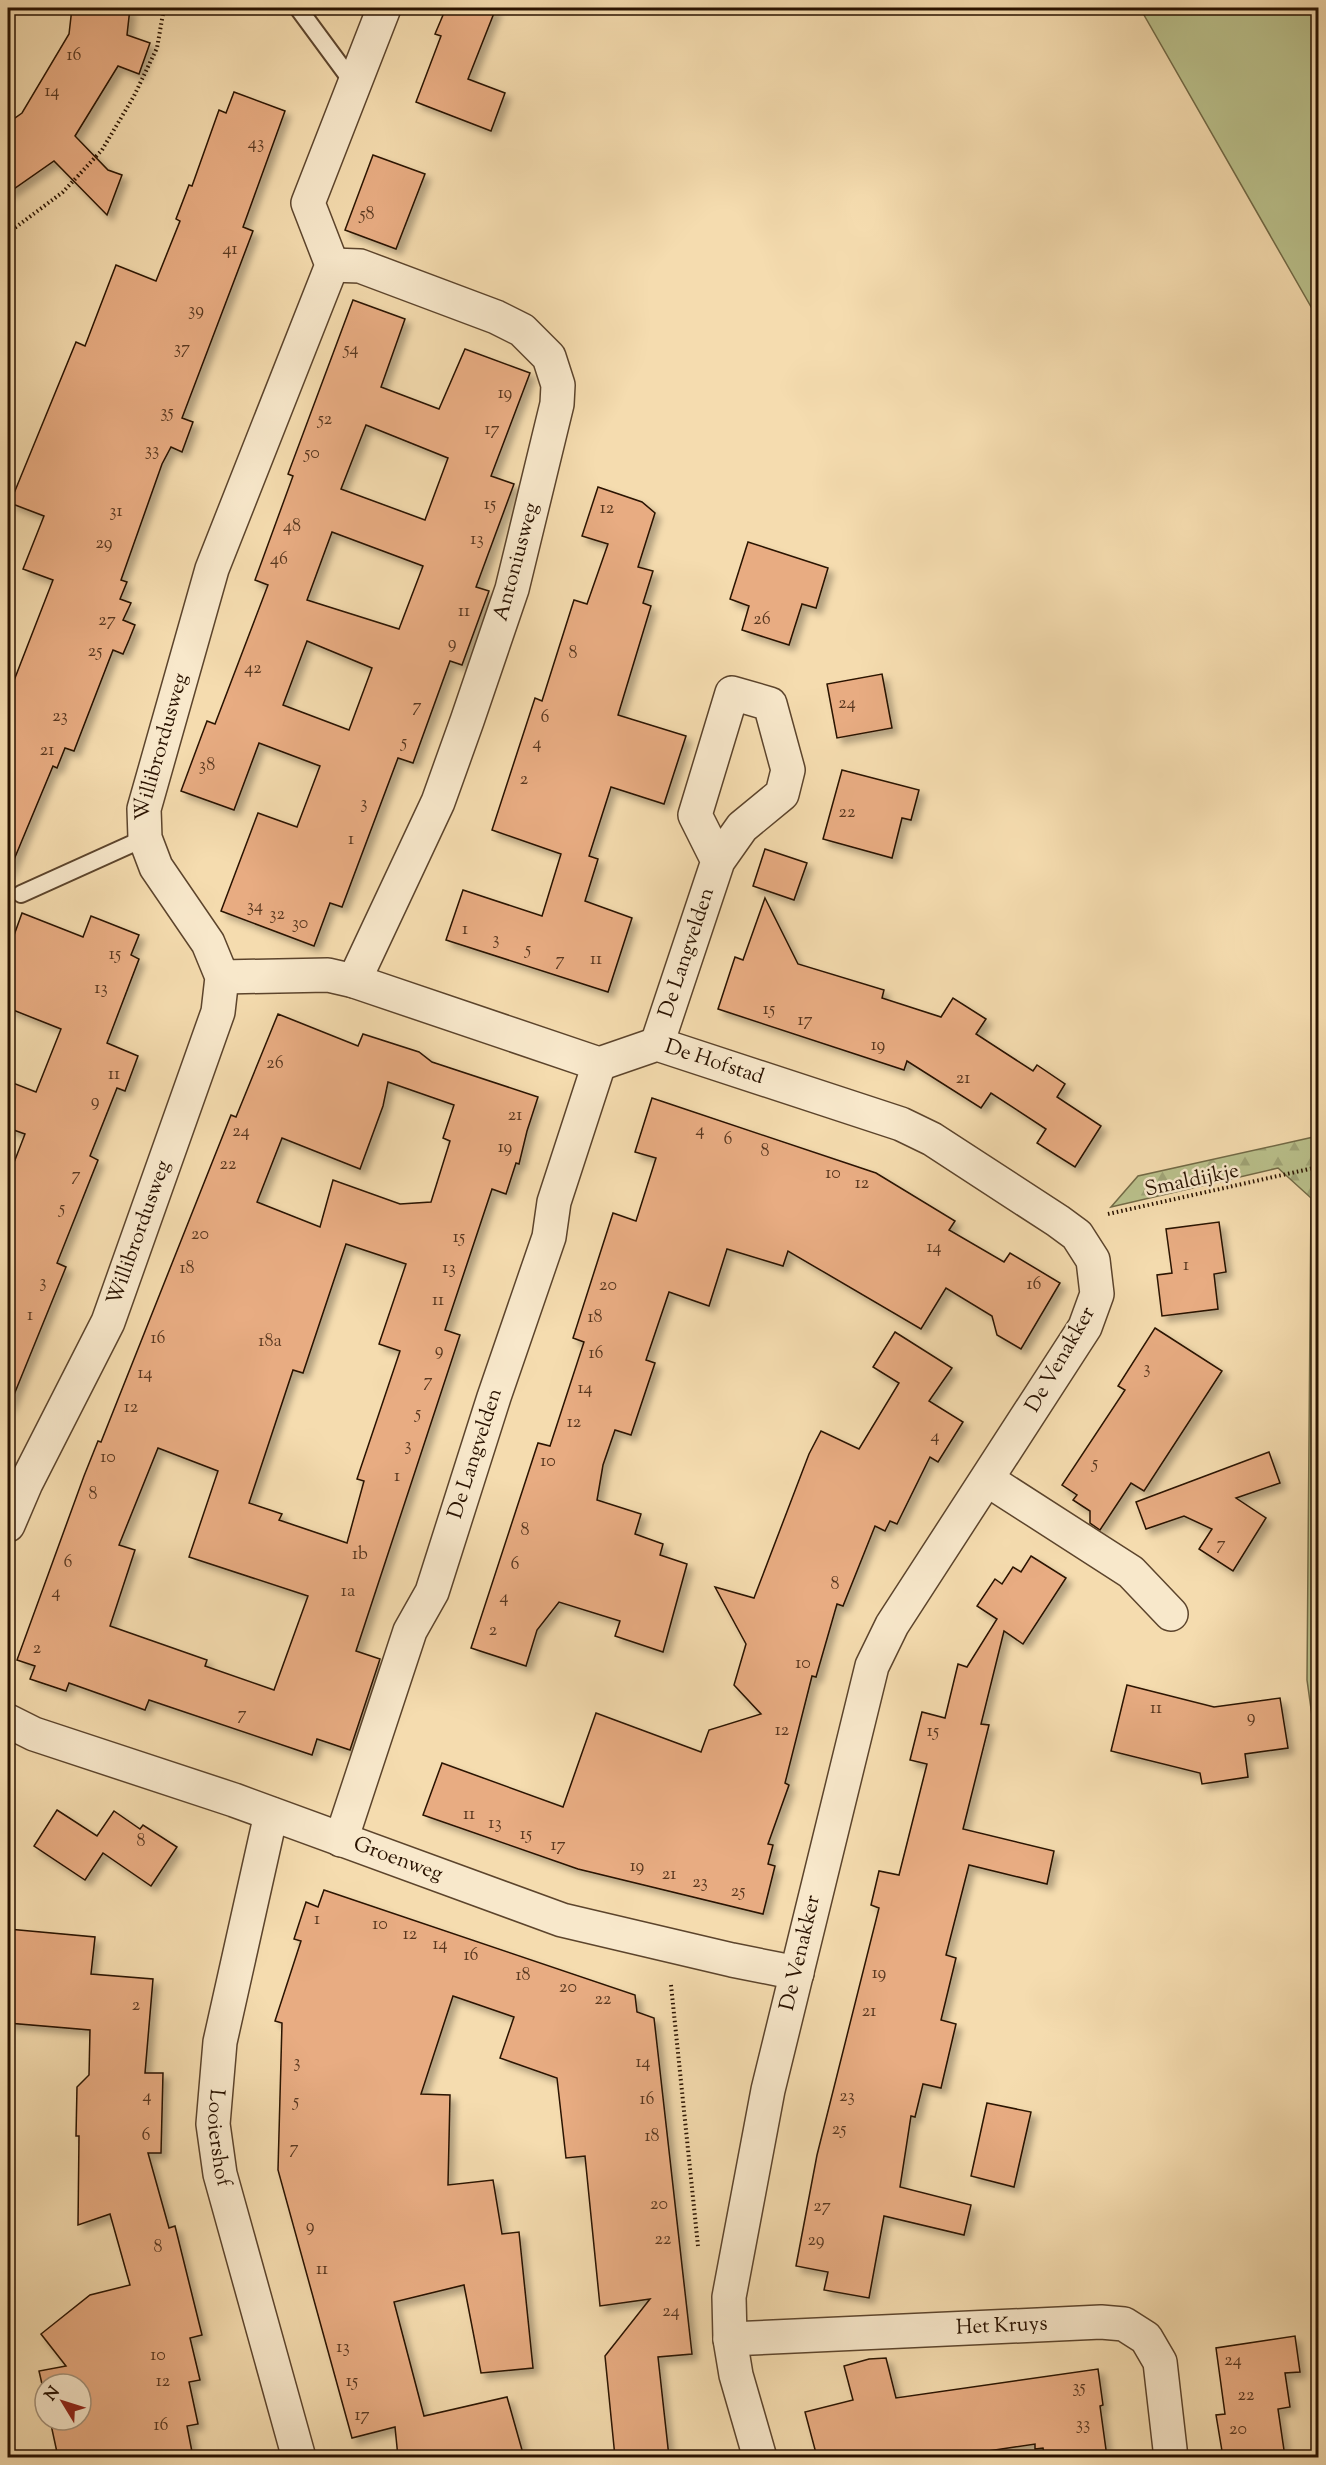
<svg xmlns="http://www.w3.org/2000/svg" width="1326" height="2465" font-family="'Sorts Mill Goudy',serif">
  <defs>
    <pattern id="forest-firs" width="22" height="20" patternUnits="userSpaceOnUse" patternTransform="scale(1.5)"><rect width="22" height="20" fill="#bac18c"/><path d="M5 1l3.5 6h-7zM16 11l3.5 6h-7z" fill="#a0a577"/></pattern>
    <filter id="shadow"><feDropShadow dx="5.5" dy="5.5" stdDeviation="3" flood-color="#0004"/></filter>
  </defs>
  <rect width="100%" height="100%" fill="#f5dcaf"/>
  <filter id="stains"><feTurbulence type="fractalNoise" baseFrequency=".00333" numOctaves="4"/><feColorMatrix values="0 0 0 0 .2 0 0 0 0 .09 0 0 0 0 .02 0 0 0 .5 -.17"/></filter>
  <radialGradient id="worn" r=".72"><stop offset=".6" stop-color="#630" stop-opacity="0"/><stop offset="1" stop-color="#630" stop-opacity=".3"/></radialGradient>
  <g fill="#bac18c" stroke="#726a46" stroke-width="1.5">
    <path d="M1140,8H1318V319Z"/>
    <path d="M1318,1196V1759L1307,1680L1311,1198Z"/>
  </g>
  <path fill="url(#forest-firs)" stroke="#726a46" stroke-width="1.5" d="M1318,1136V1196L1311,1198L1278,1168L1111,1207L1138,1176Z"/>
  <g fill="#e8ac82" stroke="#291200" stroke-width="1.5" fill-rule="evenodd" filter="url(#shadow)">
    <path d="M72,8H130L127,35L150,43L139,74L118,66L75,136L108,170L122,175L107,215L54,161L8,193V123L22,113L69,34Z"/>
    <path d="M446,8H496L468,79L505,93L491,131L416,102L441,36L435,34Z"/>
    <path d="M234,92L285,111L243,227L253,231L182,418L193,422L182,452L171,447L162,464L121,580L127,582L120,599L131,603L123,620L135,625L129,640L123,654L113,650L74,751L65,748L57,768L53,766L8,874V696L53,580L23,569L44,516L10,503L76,342L85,346L116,265L156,281L180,221L176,219L189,185L192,186L219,110L226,113Z"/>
    <path d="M373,155L425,174L396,249L345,230Z"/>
    <path d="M353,300L405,319L381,387L439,409L465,349L530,373L491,476L514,484L476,587L489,591L462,665L450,661L413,763L398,758L342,907L330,903L314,946L221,911L258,813L297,827L320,766L259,743L234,810L181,791L207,721L215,724L268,585L255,580L293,476L288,474ZM366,425L448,458L425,520L341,489ZM332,532L423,566L399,629L307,600ZM307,641L372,668L349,730L283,705Z"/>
    <path d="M598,487L642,502L655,513L638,567L653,571L643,603L651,606L618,715L686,736L664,804L611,787L589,856L598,859L585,901L632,918L608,992L446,940L463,890L542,916L561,854L492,830L535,698L542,701L574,600L587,604L608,544L582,536Z"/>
    <path d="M748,542L828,568L816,608L802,604L789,645L742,630L749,606L730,599Z"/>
    <path d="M882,674L892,728L837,738L827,684Z"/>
    <path d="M842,770L919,790L911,820L902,818L892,858L823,839Z"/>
    <path d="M765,849L807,863L794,900L753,886Z"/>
    <path d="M765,898L798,964L884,990L882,998L941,1017L953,998L986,1019L976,1034L1033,1071L1037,1065L1065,1084L1057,1097L1101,1126L1075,1167L1037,1143L1046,1129L991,1093L981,1108L907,1061L904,1070L718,1009L735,957L743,960Z"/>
    <path d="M22,913L83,937L91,916L139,935L131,955L139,959L107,1043L138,1056L125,1091L117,1088L90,1156L98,1160L57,1263L66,1267L9,1407H8V1178L25,1134L8,1128V1081L36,1092L61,1029L8,1008V952Z"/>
    <path d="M278,1014L358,1046L363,1034L419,1052L432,1062L538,1097L527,1131L519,1164L516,1163L506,1194L492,1189L445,1330L460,1335L356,1651L380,1659L350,1750L317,1739L312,1755L149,1700L145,1710L69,1683L66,1691L30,1679L35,1666L17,1660L84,1476L98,1441L101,1442L231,1115L236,1117ZM388,1082L454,1105L443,1138L450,1141L431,1202L400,1204L333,1180L320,1227L257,1202L282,1138L360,1169L383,1106ZM346,1244L406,1264L379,1344L400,1351L357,1479L364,1481L347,1543L279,1520L282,1514L249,1503L293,1370L303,1373ZM158,1448L218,1471L189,1557L308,1596L274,1690L205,1666L207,1660L110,1626L135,1550L119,1545Z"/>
    <path d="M652,1098L876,1173L955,1221L949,1230L1004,1262L1010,1253L1060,1283L1021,1349L997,1335L992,1316L946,1288L921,1329L788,1251L783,1266L727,1249L709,1306L669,1292L646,1360L655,1363L631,1435L615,1430L603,1465L597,1500L641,1514L635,1534L663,1544L660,1555L687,1564L663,1652L615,1636L620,1621L559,1602L537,1630L526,1666L471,1648L538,1443L550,1446L584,1342L573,1338L613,1213L636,1221L656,1158L635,1152Z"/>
    <path d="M1219,1222L1226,1272L1214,1274L1218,1309L1162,1316L1157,1275L1172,1273L1166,1229Z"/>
    <path d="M1155,1328L1222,1371L1144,1491L1131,1483L1100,1530L1090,1523V1511L1073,1500L1077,1495L1062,1485L1125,1390L1118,1386Z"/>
    <path d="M895,1332L952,1368L929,1401L963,1422L938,1462L930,1457L897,1524L890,1521L885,1531L875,1526L843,1606L837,1604L816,1677L812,1676L785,1783L789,1785L768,1844L773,1845L768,1864L775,1866L763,1914L578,1869L423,1815L442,1763L563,1807L596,1713L701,1752L709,1730L761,1714L734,1685L746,1644L715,1587L754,1598L809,1454L821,1431L859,1449L899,1383L873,1367Z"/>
    <path d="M1269,1452L1280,1483L1236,1498L1266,1518L1233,1571L1199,1549L1212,1529L1184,1516L1146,1529L1136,1502Z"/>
    <path d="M1031,1556L1066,1578L1023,1644L1004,1631L981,1724L989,1725L963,1829L1054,1851L1047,1884L969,1865L946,1955L956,1958L941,2020L956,2024L941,2088L923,2084L915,2117L911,2116L900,2187L971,2205L964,2235L884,2216L869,2298L824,2290L828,2272L796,2266L817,2155L879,1908L871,1905L879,1871L899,1875L927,1764L910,1760L922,1712L945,1718L958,1664L967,1667L997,1619L977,1606L995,1579L1002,1584L1013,1567L1021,1572Z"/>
    <path d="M1127,1685L1214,1707L1280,1698L1288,1748L1245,1754L1248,1777L1202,1784L1200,1773L1111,1751Z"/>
    <path d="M57,1810L97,1836L114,1811L140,1829L143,1825L177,1847L151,1886L103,1853L85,1880L34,1846Z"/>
    <path d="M324,1890L635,1995L637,2012L654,2018L692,2354L658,2357L669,2457H615L605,2356L650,2299L600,2306L585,2156L566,2158L557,2078L500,2058L514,2017L453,1996L421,2094L450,2095L448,2185L493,2180L502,2234L519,2232L533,2368L481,2373L464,2285L394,2302L424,2416L507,2397L524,2457H398L395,2427L352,2438L278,2170L282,2023L275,2021L301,1941L294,1939L306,1902L318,1907Z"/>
    <path d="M8,1929L95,1937L91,1974L153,1979L145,2073H163L161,2153H148L169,2228L175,2226L202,2335L190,2338L200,2380L189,2382L198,2424L187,2426L193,2457H58L50,2420H81V2384H45V2397L39,2371L66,2366L41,2334L90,2295L130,2285L110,2214L78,2225L79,2136H76L77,2087L89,2075L90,2030L8,2023Z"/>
    <path d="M987,2103L1031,2112L1014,2187L971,2176Z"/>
    <path d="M1295,2336L1300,2372L1285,2373L1290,2407L1278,2409L1285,2457H1223L1216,2415L1225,2414L1216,2348Z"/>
    <path d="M886,2358L896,2398L1098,2369L1103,2405L1100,2406L1107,2457H1045L1043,2448L1035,2449V2444L948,2457H817L805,2412L853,2400L844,2366L869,2359Z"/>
  </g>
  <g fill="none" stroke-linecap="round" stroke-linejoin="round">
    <g stroke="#5c442c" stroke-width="20">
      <g id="service">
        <path d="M298,8L354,84"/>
        <path d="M21,894L145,838"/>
      </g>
    </g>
    <g stroke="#5c442c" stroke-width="36">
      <g id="minor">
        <path d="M332,265L360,266L496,317L522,330L549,357L558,385L557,404L512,589L467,721L438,802L354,981"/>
        <path id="s1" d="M222,977L328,975L354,981L599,1064L657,1044L901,1124L932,1139L1058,1221L1077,1235L1093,1260L1097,1294L1085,1327L892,1625L872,1666L768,2090L729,2297L730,2339L736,2375L760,2458"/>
        <path id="s2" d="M657,1044L718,861L742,827L782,794L788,770L770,704L732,693L695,815L718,861"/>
        <path d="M988,1480L1131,1572L1171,1614"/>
        <path id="s3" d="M8,1525L26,1483L108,1322L218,1012L222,977L208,943L156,867L145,838L144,809L212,569L332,265L308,203L384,8"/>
        <path id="s4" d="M8,1721L34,1734L234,1800L562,1920L732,1960L797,1973"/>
        <path id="s5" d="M271,1814L220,2042L213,2124L220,2174L299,2458"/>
        <path id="s6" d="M341,1840L410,1631L432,1592L494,1397L549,1237L554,1202L599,1064"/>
        <path id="s7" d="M730,2339L1101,2322L1124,2324L1146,2338L1160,2362L1171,2458"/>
      </g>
    </g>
    <g stroke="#291200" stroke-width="4" stroke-dasharray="1.5 3" stroke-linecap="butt">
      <path d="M8,233L63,192L102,150L134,96L157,48L164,8"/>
      <path d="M1108,1214L1318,1167"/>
      <path d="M671,1985L698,2246"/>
    </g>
    <use href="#service" stroke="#f8e8cb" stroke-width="16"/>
    <use href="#minor" stroke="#f8e8cb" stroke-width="33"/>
  </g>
  <g text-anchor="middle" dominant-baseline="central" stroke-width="5" stroke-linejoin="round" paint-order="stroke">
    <g font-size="18" fill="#593820">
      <text x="74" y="56">16</text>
      <text x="52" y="92">14</text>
      <text x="256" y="144">43</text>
      <text x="367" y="215">58</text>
      <text x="230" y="250">41</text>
      <text x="196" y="311">39</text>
      <text x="182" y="349">37</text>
      <text x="351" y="350">54</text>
      <text x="505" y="394">19</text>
      <text x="167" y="413">35</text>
      <text x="325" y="420">52</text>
      <text x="492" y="430">17</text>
      <text x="152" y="451">33</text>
      <text x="312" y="454">50</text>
      <text x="490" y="505">15</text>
      <text x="607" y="509">12</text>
      <text x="116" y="512">31</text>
      <text x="292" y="527">48</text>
      <text x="477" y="540">13</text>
      <text x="104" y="544">29</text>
      <text x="279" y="560">46</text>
      <text x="464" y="612">11</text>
      <text x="762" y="620">26</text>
      <text x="107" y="621">27</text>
      <text x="452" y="644">9</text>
      <text x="95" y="652">25</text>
      <text x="573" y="654">8</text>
      <text x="253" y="669">42</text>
      <text x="847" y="704">24</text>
      <text x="417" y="707">7</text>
      <text x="60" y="717">23</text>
      <text x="545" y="718">6</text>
      <text x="404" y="743">5</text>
      <text x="537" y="744">4</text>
      <text x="47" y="751">21</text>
      <text x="207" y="766">38</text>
      <text x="524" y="780">2</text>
      <text x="364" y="804">3</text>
      <text x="847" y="813">22</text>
      <text x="351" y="840">1</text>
      <text x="255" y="907">34</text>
      <text x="277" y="915">32</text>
      <text x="300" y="924">30</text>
      <text x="465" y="930">1</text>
      <text x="496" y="940">3</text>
      <text x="528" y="950">5</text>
      <text x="115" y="955">15</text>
      <text x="596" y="960">11</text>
      <text x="560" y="961">7</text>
      <text x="101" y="989">13</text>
      <text x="769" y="1010">15</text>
      <text x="805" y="1021">17</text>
      <text x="878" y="1046">19</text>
      <text x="275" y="1064">26</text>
      <text x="114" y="1075">11</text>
      <text x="963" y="1079">21</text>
      <text x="95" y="1102">9</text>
      <text x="515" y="1116">21</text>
      <text x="700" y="1131">4</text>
      <text x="241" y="1132">24</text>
      <text x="728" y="1140">6</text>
      <text x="505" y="1148">19</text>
      <text x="765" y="1152">8</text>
      <text x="228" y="1165">22</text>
      <text x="833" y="1174">10</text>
      <text x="76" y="1176">7</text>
      <text x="862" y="1184">12</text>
      <text x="62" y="1209">5</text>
      <text x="200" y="1235">20</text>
      <text x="459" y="1238">15</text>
      <text x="934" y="1248">14</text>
      <text x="1186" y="1266">1</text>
      <text x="187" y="1269">18</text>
      <text x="449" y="1269">13</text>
      <text x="43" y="1283">3</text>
      <text x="1034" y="1285">16</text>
      <text x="608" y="1286">20</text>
      <text x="438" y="1301">11</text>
      <text x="30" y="1316">1</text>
      <text x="595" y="1318">18</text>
      <text x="158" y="1339">16</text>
      <text x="270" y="1342">18a</text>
      <text x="439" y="1351">9</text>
      <text x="596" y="1354">16</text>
      <text x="1147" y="1369">3</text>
      <text x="145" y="1374">14</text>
      <text x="428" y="1382">7</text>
      <text x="585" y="1389">14</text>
      <text x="131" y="1408">12</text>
      <text x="418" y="1414">5</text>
      <text x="574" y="1423">12</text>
      <text x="935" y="1437">4</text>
      <text x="408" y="1446">3</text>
      <text x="108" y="1458">10</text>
      <text x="548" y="1462">10</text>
      <text x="1095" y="1464">5</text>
      <text x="397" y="1477">1</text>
      <text x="93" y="1495">8</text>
      <text x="525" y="1531">8</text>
      <text x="1221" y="1545">7</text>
      <text x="360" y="1555">1b</text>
      <text x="68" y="1563">6</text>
      <text x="515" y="1565">6</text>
      <text x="835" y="1585">8</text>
      <text x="348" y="1592">1a</text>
      <text x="56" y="1593">4</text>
      <text x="504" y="1598">4</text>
      <text x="493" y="1631">2</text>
      <text x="37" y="1649">2</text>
      <text x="803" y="1664">10</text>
      <text x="1156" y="1709">11</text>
      <text x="242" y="1715">7</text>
      <text x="1251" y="1718">9</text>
      <text x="782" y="1731">12</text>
      <text x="933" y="1732">15</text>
      <text x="469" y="1815">11</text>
      <text x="495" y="1824">13</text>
      <text x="526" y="1835">15</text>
      <text x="141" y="1842">8</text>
      <text x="558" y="1846">17</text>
      <text x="637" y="1867">19</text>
      <text x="669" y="1875">21</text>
      <text x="700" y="1883">23</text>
      <text x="738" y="1892">25</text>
      <text x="317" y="1920">1</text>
      <text x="380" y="1925">10</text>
      <text x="410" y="1935">12</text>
      <text x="440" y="1945">14</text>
      <text x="471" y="1956">16</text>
      <text x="879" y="1974">19</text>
      <text x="523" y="1976">18</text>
      <text x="568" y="1988">20</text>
      <text x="603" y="2000">22</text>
      <text x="136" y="2006">2</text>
      <text x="869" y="2012">21</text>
      <text x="297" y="2063">3</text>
      <text x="643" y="2063">14</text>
      <text x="147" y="2097">4</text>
      <text x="847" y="2097">23</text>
      <text x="647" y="2100">16</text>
      <text x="296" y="2102">5</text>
      <text x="839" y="2130">25</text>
      <text x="146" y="2136">6</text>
      <text x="652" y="2137">18</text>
      <text x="294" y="2149">7</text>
      <text x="659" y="2205">20</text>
      <text x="822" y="2207">27</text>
      <text x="310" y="2227">9</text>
      <text x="663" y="2240">22</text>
      <text x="816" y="2241">29</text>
      <text x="158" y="2248">8</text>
      <text x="322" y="2270">11</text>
      <text x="671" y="2312">24</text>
      <text x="343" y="2348">13</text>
      <text x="158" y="2356">10</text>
      <text x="1233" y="2361">24</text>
      <text x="163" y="2382">12</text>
      <text x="352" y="2382">15</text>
      <text x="1079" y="2388">35</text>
      <text x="1246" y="2396">22</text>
      <text x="362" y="2416">17</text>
      <text x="1083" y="2425">33</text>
      <text x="161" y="2426">16</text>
      <text x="1238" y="2430">20</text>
    </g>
    <g font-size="21" fill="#291200" stroke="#f8e8cb">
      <text transform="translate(517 562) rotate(-75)">Antoniusweg</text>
      <text stroke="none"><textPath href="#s3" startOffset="844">Willibrordusweg</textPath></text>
      <text stroke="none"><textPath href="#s2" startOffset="96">De Langvelden</textPath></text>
      <text stroke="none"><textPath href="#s1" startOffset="513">De Hofstad</textPath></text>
      <text transform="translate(1192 1181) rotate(-12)">Smaldijkje</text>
      <text stroke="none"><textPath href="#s3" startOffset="321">Willibrordusweg</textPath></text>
      <text transform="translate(1061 1360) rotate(-60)">De Venakker</text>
      <text stroke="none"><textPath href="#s6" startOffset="410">De Langvelden</textPath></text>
      <text stroke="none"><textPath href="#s4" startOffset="414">Groenweg</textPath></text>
      <text transform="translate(801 1953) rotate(-77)">De Venakker</text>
      <text stroke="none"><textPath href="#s5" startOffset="330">Looiershof</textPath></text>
      <text stroke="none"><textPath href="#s7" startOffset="272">Het Kruys</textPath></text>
    </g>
  </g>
  <rect width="1326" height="2465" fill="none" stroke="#f5dcaf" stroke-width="30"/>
  <rect x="9" y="9" width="1308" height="2447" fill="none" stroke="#291200" stroke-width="3"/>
  <rect x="15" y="15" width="1296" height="2435" fill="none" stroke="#291200" stroke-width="1.5"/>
  <g transform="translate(63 2402) rotate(308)"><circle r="28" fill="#f8e8cb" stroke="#a5927a" stroke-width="1.5"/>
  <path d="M0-4.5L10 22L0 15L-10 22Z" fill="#8f2418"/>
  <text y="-9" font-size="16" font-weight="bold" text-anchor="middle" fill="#291200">N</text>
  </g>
  <rect width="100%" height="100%" filter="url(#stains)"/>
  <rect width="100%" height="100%" fill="url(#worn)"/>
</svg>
